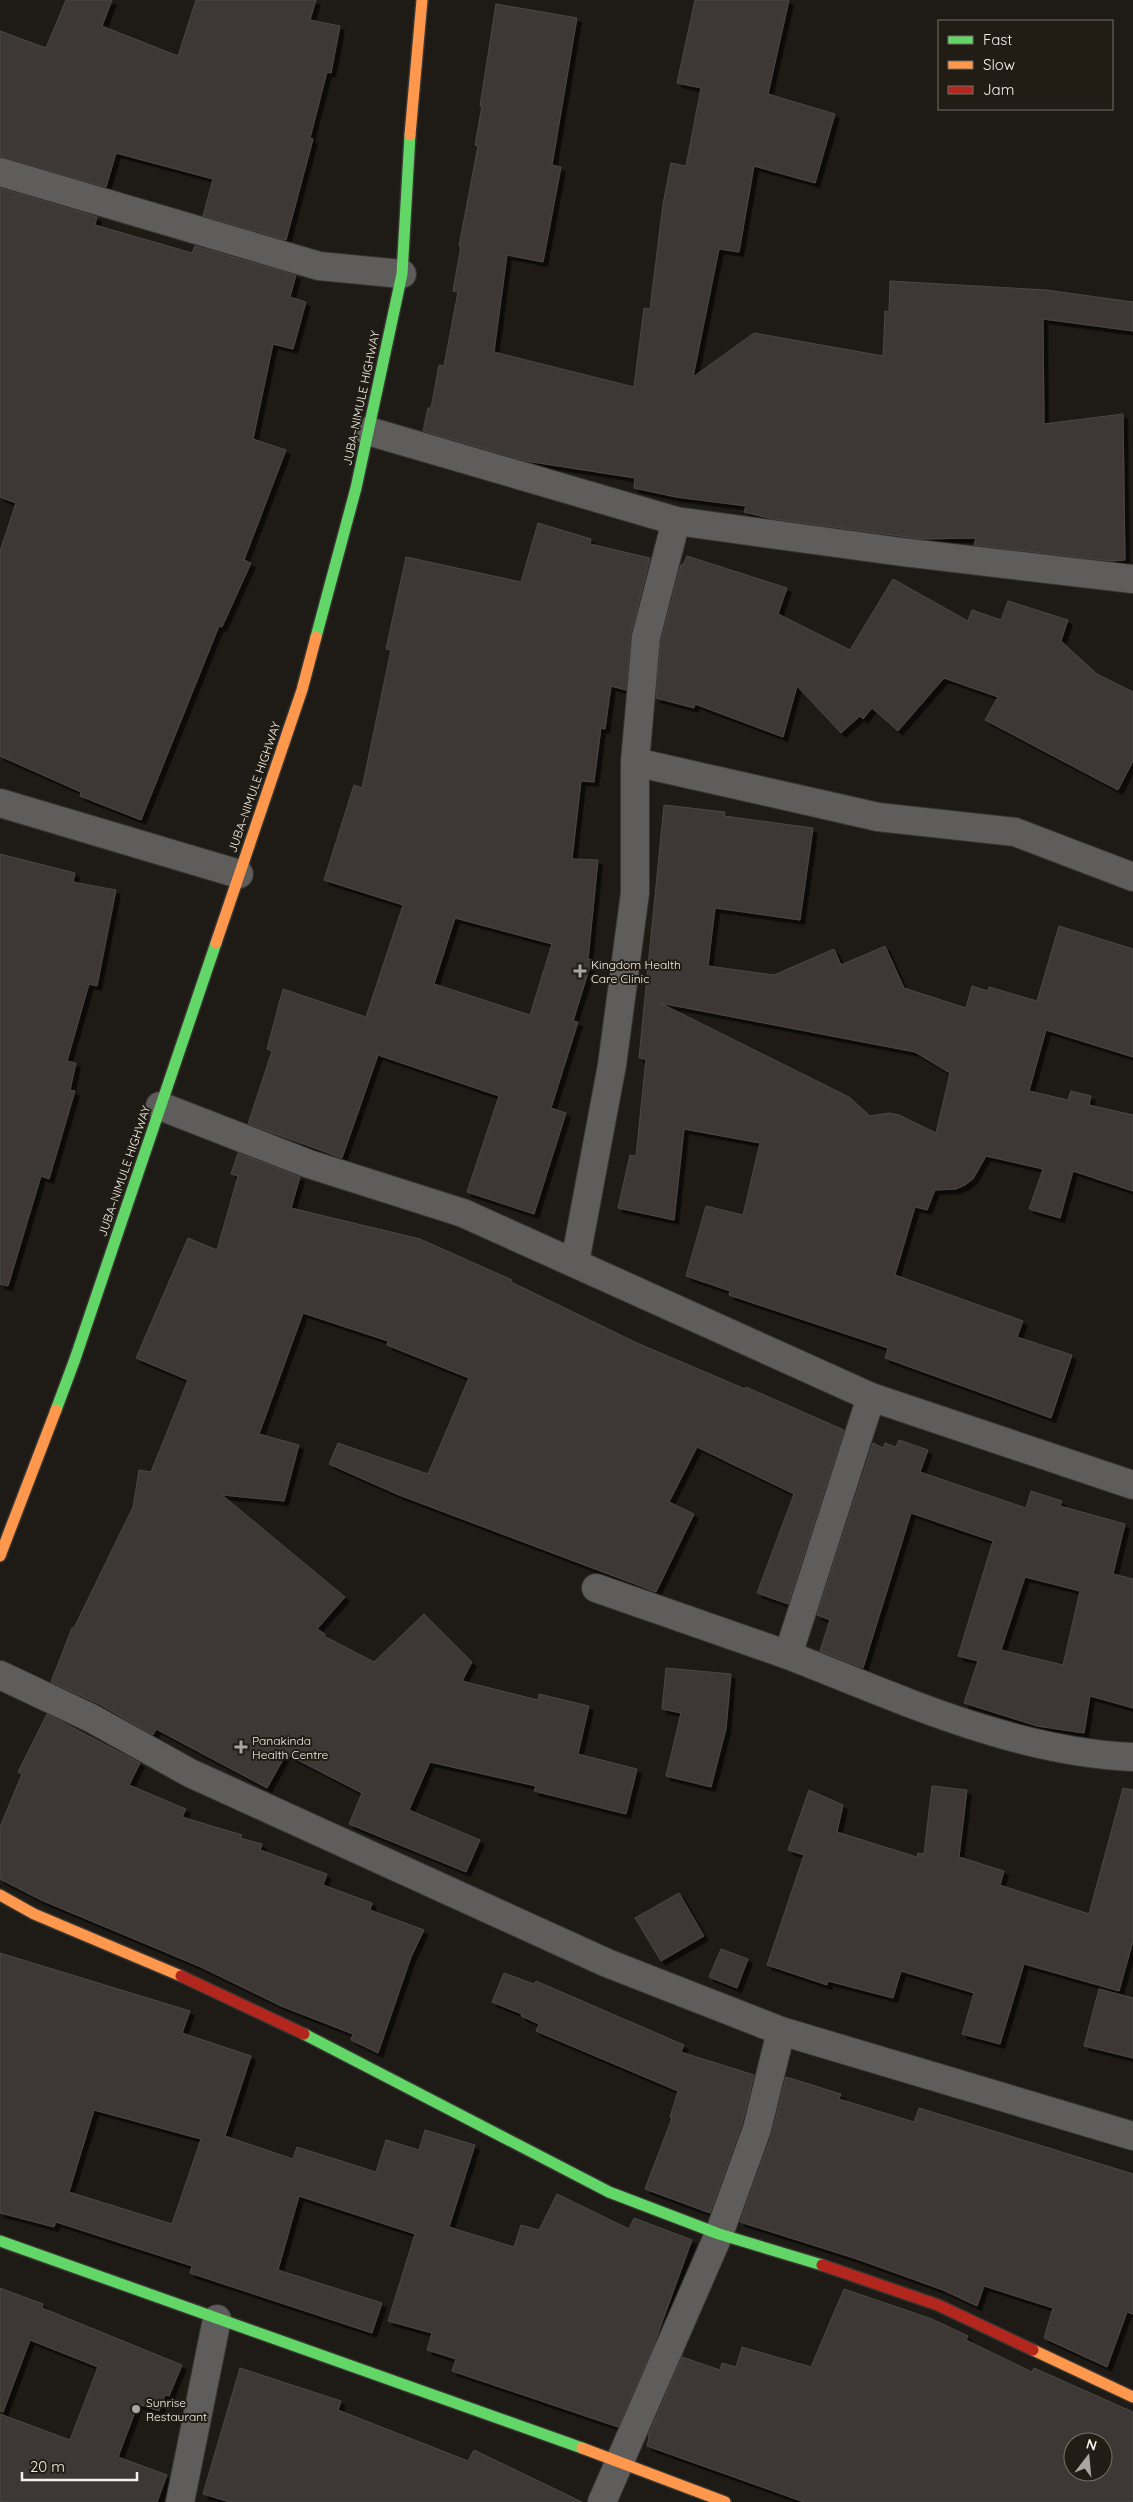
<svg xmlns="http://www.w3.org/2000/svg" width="1133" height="2502" font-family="Quicksand,sans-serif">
  <defs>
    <filter id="shadow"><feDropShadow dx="4.5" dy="4.5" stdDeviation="0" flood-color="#0009"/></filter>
  </defs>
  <rect width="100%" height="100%" fill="#1e1b17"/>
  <g fill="#3c3936" stroke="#4b4844" fill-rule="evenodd" filter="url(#shadow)">
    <path d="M66,0H112L102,26L178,56L196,0H316L310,20L340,26L331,73L327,72L310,138L313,139L286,240L203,216L213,179L116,153L106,187L0,157V31L46,48Z"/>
    <path d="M695,0H789L768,94L835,114L815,183L754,166L739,252L719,249L693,377L754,333L883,356L885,311L889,312L890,281L1046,290L1133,302V331L1043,319L1044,424L1123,414L1125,560L1110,561L974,545L976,538L922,539L773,519L744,512L746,506L676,497L634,488L635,478L526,461L423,431L428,408H431L439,365L444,366L458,292L453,291L461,246H459L478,146L475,145L482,106H480L496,4L577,18L552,165L561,167L543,262L507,255L494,352L634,387L644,308L650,309L663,204L671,163L686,166L701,88L677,83Z"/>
    <path d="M0,188L97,217L95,225L192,253L195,246L296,275L290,297L306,302L293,349L273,344L253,439L286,450L244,560L251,563L222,627L219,626L141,820L80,796L81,792L0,756V551L16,503L0,497Z"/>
    <path d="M538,523L591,539L590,544L650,558L631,633L626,690L611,686L605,729L601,728L594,782L581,781L572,859L598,860L588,959L592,960L573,1021L578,1022L551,1108L566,1113L534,1214L467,1192L499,1096L378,1055L342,1158L248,1124L272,1051L267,1049L283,989L366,1017L403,905L324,880L354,785L362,788L391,650L386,649L406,557L521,582ZM455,918L552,944L530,1015L434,984Z"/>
    <path d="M687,556L787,588L778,614L850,650L893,579L968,621L972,610L1001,620L1008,601L1068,620L1061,641L1097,674L1133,692V761L1118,790L985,720L998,697L944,678L898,731L872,708L863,719L860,716L841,733L797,686L783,737L695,704L694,708L656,698L661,640L681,565H683Z"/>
    <path d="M664,805L725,812L724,816L813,828L800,920L715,908L708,966L774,975L834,949L841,965L885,946L904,988L966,1008L972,986L988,991L989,987L1037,1001L1059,926L1133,949V1057L1046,1030L1029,1091L1068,1100L1071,1091L1091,1096L1089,1105L1133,1115V1191L1073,1171L1060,1218L1029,1209L1043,1169L986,1156L973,1179L965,1185L956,1189L935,1190L927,1210L915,1207L895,1275L1023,1321L1017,1337L1072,1355L1051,1418L885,1358L888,1348L729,1295L730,1291L686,1276L706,1206L743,1215L760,1143L684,1129L674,1220L618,1208L630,1155L636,1156L646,1059L639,1058ZM660,1003L915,1052L950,1073L936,1133L899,1115L889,1113L870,1116L849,1097Z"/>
    <path d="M0,854L75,873L73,882L116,890L97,986L89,984L67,1061L76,1063L70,1090L75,1091L49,1179L41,1176L8,1286L0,1284Z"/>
    <path d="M238,1153L300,1177L291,1208L420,1239L512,1280L511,1282L637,1343L745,1389L746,1387L844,1430L788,1604L757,1593L794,1494L697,1447L669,1502L694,1514L656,1592L399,1495L329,1464L338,1443L428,1474L469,1378L387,1345L388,1341L303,1313L259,1434L299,1445L284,1501L222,1495L345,1597L317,1629L325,1634L324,1636L374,1662L424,1614L472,1662L462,1681L538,1700L539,1694L589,1706L578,1754L637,1769L626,1814L534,1791L536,1786L430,1762L409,1810L480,1840L466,1872L349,1824L362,1793L286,1754L267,1788L156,1729L153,1735L99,1704L51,1682L72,1628H74L133,1507L139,1470L151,1472L188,1380L136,1358L188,1238L217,1250L238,1176L231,1174Z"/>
    <path d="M899,1440L928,1450L920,1472L1026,1508L1031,1491L1062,1501L1060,1506L1125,1524L1113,1574L1133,1579V1708L1090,1696L1084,1733L1037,1726L964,1703L978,1661L958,1656L993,1541L911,1513L863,1668L820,1651L830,1620L817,1615L873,1443L883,1448L885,1443L896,1447ZM1025,1577L1080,1591L1063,1665L1001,1650Z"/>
    <path d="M666,1668L731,1674L726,1729L711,1787L666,1776L681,1713L662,1709Z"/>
    <path d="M47,1714L140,1763L129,1785L186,1809L182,1817L242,1835L240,1838L262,1844L260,1850L327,1874L323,1885L372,1903L370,1910L424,1930L411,1957L378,2053L351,2040L353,2034L281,2006L201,1967L41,1900L0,1879V1827L22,1774L18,1772Z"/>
    <path d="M932,1786L967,1790L959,1857L1004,1871L1000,1885L1089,1914L1123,1788L1133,1790V1941L1119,1991L1024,1964L1000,2044L962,2034L974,1993L901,1971L893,1998L828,1981L827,1985L767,1965L804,1855L788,1850L809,1790L843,1805L837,1832L917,1857L918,1853L924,1854Z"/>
    <path d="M679,1893L704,1936L661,1961L635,1918Z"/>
    <path d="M721,1949L748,1959L737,1988L709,1977Z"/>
    <path d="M0,1953L190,2011L182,2033L251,2056L225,2136L293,2159L297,2147L376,2172L386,2140L419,2150L425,2130L475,2145L449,2227L514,2247L521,2225L539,2230L557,2194L629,2229L634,2218L692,2240L653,2347L618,2427L452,2371L456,2359L427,2350L432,2333L388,2321L415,2234L299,2196L278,2270L382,2303L372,2333L190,2273L192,2266L56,2222L54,2227L0,2213ZM94,2110L201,2139L172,2224L69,2192Z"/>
    <path d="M504,1973L534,1984L536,1981L684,2045L681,2052L754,2075L742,2124L710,2213L645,2189L672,2118L670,2117L678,2091L536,2031L539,2024L521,2016L522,2014L492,2002Z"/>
    <path d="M1099,1989L1133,1998V2058L1084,2046Z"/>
    <path d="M786,2077L841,2094L839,2099L914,2122L919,2108L1133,2174V2314L1127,2312L1107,2367L1044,2338L1053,2308L984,2286L977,2306L943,2290L857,2259L740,2222L772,2134Z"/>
    <path d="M0,2288L43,2304L42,2308L182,2365L169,2396L165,2395L159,2411L138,2404L118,2457L167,2475L157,2502H0V2414L70,2440L98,2367L30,2340L3,2412L0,2411Z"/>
    <path d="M844,2289L932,2319L968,2336L966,2340L1032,2372L1034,2368L1133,2412V2502H804L647,2446L649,2437L648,2436L682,2357L720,2370L722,2363L736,2367L742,2347L811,2367ZM1073,2442H1103V2472H1073Z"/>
    <path d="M240,2368L341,2401L338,2410L468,2461L474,2450L582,2502H230L203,2494Z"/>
  </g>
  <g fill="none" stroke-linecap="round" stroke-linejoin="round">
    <g stroke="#373531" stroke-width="30">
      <g id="street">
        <path d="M0,172L319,266L402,274"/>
        <path d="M368,431L676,521L646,637L635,762V893L612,1065L575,1262"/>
        <path d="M676,521L902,552L1133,579"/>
        <path d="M635,762L878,817L1015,832L1133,877"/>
        <path d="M0,803L239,874"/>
        <path d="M160,1106L309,1164L463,1213L871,1397L1133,1485"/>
        <path d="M871,1397L788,1655C898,1698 1013,1752 1133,1757"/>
        <path d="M596,1588L788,1655"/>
        <path d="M0,1675L91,1718L190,1773L607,1963L781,2031L1133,2136"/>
        <path d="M180,2502L217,2319"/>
        <path d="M602,2502L719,2234L757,2129L781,2031"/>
      </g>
    </g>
    <g stroke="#373531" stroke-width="14">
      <g id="fast">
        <path d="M316,637L356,488L402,274L410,135"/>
        <path d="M56,1410L75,1359L216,943"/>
        <path d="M304,2034L609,2192L719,2234L822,2265"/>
        <path d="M0,2241L582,2448"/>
      </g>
    </g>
    <g stroke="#373531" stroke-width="14">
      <g id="slow">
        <path d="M410,135L422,0"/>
        <path d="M216,943L302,690L316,637"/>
        <path d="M0,1556L56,1410"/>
        <path d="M0,1895L34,1914L181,1976"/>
        <path d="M1033,2350L1133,2397"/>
        <path d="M582,2448L725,2502"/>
      </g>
    </g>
    <g stroke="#373531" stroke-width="14">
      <g id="jam">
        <path d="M181,1976L304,2034"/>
        <path d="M822,2265L938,2305L1033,2350"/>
      </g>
    </g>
    <use href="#street" stroke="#5f5c5c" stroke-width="28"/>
    <use href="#fast" stroke="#63d668" stroke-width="11"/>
    <use href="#slow" stroke="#ff974d" stroke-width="11"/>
    <use href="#jam" stroke="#b3261e" stroke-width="11"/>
  </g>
  <g fill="#a9a6a1" stroke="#211c14" stroke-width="2">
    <path d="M577.5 963.5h5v5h5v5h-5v5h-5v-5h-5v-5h5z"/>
    <path d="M238.5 1739.5h5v5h5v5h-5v5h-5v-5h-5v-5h5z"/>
    <circle cx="136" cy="2409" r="5"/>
  </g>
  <g text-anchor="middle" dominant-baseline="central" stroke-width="4" stroke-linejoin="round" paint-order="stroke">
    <g font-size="12" fill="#f4f1eb" stroke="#211c14">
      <text transform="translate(361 398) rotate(-78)">JUBA–NIMULE HIGHWAY</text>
      <text transform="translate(254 787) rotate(-71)">JUBA–NIMULE HIGHWAY</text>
      <text transform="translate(124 1171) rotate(-71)">JUBA–NIMULE HIGHWAY</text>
    </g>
    <g font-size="12" fill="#f4f1eb" stroke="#211c14" text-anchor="start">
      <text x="591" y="964">Kingdom Health<tspan x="591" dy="14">Care Clinic</tspan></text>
      <text x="252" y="1740">Panakinda<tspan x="252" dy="14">Health Centre</tspan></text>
      <text x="146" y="2402">Sunrise<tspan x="146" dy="14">Restaurant</tspan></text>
    </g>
  </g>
  <rect x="938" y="20" width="175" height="90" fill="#211c14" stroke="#75716a"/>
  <rect x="948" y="36" width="25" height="8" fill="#63d668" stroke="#75716a"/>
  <text x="983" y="45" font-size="15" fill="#f4f1eb">Fast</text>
  <rect x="948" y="61" width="25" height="8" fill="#ff974d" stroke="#75716a"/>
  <text x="983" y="70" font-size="15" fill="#f4f1eb">Slow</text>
  <rect x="948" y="86" width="25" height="8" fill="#b3261e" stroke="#75716a"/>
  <text x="983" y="95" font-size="15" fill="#f4f1eb">Jam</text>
  <g transform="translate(1088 2457) rotate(16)"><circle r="24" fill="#211c14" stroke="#75716a"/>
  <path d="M0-4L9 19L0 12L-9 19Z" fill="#a9a6a1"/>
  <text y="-8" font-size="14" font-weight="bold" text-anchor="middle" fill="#f4f1eb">N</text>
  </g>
  <path d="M22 2472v8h115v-8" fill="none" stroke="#f4f1eb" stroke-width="2.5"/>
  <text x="30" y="2472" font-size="15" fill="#f4f1eb" stroke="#211c14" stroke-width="4" paint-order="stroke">20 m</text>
</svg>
